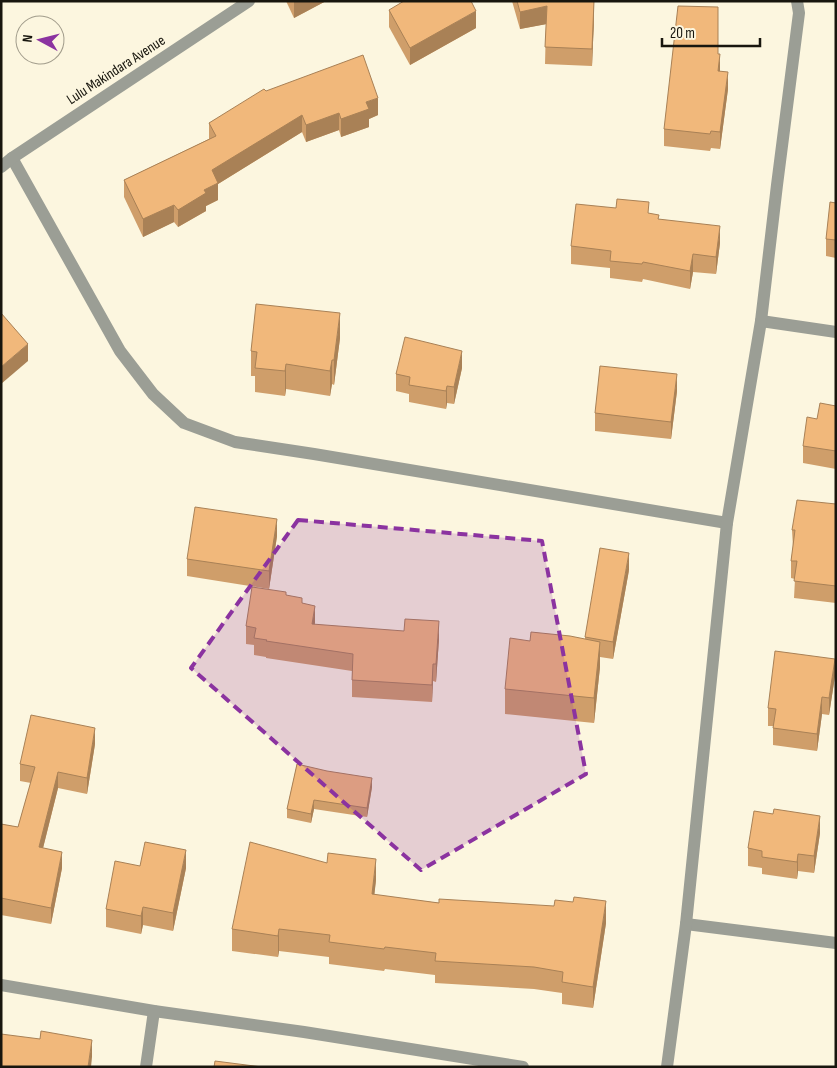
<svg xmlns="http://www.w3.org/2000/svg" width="837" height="1068" font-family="'Sofia Sans Condensed',sans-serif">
  <rect width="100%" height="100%" fill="#fcf6df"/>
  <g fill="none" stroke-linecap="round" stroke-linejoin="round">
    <g stroke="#9b9e95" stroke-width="12">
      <path d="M12,158L120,351L153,394L184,423L235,442L314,454L727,523"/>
      <path d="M1,167L12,158L249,1"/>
      <path d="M761,321L836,332"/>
      <path d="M686,924L836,943"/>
      <path d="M1,985L154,1011L304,1032L523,1067"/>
      <path d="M146,1067L154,1011"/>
      <path d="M667,1067L686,924L727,523L761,321L777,185L799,13L797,1"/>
    </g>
  </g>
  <g fill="#cf9e6a">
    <path d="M286,1H326L294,18Z"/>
    <path d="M512,1H594V19L592,66L545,64L546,24L520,29Z"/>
    <path d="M389,10L476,28L410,65L389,27Z"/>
    <path d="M718,54L720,71L728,89L720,149L711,148L710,151L664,146V129Z"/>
    <path d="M266,91L378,115L369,119V127L341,137L339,130L306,142L302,132L218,184V200L206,206V211L178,227L174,222L143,237L124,197V180L209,139V123Z"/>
    <path d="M836,203V258L826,256V239Z"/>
    <path d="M649,214L659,219L720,243L716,274L693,272L690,289L643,279L642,282L610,278V268L571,264V246Z"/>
    <path d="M340,338L334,385L332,384L330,396L286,389L285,396L255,392V376H251V351Z"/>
    <path d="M462,368L454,404L447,403L446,409L409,402V394L396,391V374Z"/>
    <path d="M677,391L671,439L595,431V413Z"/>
    <path d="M836,406V469L803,463V446L817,419Z"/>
    <path d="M836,504V603L794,598L795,579L791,578V561L793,547L792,530Z"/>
    <path d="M277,536L269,589L187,576V559Z"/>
    <path d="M629,570L613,659L600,657V667L594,723L505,714V689L530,641L585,639V637Z"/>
    <path d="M286,596L302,604L315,625L439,639L436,682L433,681L432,702L352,697V671L266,658V657L254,655V645L246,644V626Z"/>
    <path d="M835,676L829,715L822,714L817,751L773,745V726H768V708Z"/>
    <path d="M95,744L87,794L58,788L43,848L62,868L51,924L1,915V824L18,827L31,783L20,781V764Z"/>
    <path d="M297,764L372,787L367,817L314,809L311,823L287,818V809Z"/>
    <path d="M820,833L814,873L798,871L797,879L762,874V868L748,866V848Z"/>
    <path d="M140,866L186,868L173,931L143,925L141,934L106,927V909Z"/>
    <path d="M376,880L374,895L606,923L593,1008L562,1004V993L534,989L435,983V975L385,969L384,971L329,964V957L279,951L278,957L232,951V929Z"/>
  </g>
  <g fill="#a98156">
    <path d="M294,1H326L294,18Z"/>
    <path d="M594,2V19L592,66V49Z"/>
    <path d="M547,6V24L520,29V12Z"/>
    <path d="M476,11V28L410,65V48Z"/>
    <path d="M720,54V71H718Z"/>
    <path d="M728,72V89L720,149V132Z"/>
    <path d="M378,98V115L369,119V127L341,137V119L366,102Z"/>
    <path d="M339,113V130L306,142V125Z"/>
    <path d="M302,115V132L218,184V200L206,206V211L178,227V210L204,190L212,170Z"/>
    <path d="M174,205V222L143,237V219Z"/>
    <path d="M720,226V243L716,274V257Z"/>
    <path d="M693,254V272L690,289V271Z"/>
    <path d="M340,313V338L334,385V360Z"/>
    <path d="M28,344V361L1,384V367Z"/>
    <path d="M462,351V368L454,404V387Z"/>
    <path d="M332,360V384L330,396V371Z"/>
    <path d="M286,364V389L285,396V371Z"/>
    <path d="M677,374V391L671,439V422Z"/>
    <path d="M447,386V403L446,409V391Z"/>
    <path d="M277,519V536L269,589V571Z"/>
    <path d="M629,553V570L613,659V642Z"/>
    <path d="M315,606V623L312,642V624Z"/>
    <path d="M439,621V639L436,682V664Z"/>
    <path d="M600,642V667L594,723V698Z"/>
    <path d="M835,659V676L829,715V698Z"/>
    <path d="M433,664V681L432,702V685Z"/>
    <path d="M822,697V714L817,751V734Z"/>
    <path d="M95,728V744L87,794V778Z"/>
    <path d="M58,772V788L39,864V847Z"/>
    <path d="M372,778V787L367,817V808Z"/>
    <path d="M314,800V809L311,823V814Z"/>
    <path d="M820,816V833L814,873V856Z"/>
    <path d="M186,850V868L173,931V913Z"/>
    <path d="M62,852V868L51,924V908Z"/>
    <path d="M798,854V871L797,879V862Z"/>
    <path d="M376,859V880L372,916V894Z"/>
    <path d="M606,901V923L593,1008V987Z"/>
    <path d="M143,907V925L141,934V916Z"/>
    <path d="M279,929V951L278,957V936Z"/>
    <path d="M92,1040V1057L91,1067H88Z"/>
  </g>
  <g fill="#f1b87b" stroke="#a98156">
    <path d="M404,1H471L476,11L410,48L389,10Z"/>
    <path d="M517,1H594L592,49L545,47L547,6L520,12Z"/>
    <path d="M678,6L718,7V54H720L718,71L728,72L720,132L711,131L710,134L664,129Z"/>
    <path d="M363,55L378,98L366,102L369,109L341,119L339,113L306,125L302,115L212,170L218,183L204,190L206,193L178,210L174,205L143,219L124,180L216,136L209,123L264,89L266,91Z"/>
    <path d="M617,199L649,202L648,213L659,215L658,219L720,226L716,257L693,254L690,271L643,262L642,264L610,261L611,251L571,246L576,204L616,208Z"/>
    <path d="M830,202L836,203V240L826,239Z"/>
    <path d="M256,304L340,313L334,360H332L330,371L286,364L285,371L255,368L257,352L251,351Z"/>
    <path d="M1,313L28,344L1,367Z"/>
    <path d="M405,337L462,351L454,387L447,386L446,391L409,385L410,377L396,374Z"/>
    <path d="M600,366L677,374L671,422L595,413Z"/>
    <path d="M820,403L836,406V451L803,446L807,417L817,419Z"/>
    <path d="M797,500L836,504V586L794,581L797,561H791L795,530H792Z"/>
    <path d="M195,507L277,519L269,571L187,559Z"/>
    <path d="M600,548L629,553L613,642L585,637Z"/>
    <path d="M252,587L286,592V595L302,598V603L315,606L312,624L404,631L405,619L439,621L436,664H433L432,685L352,680L353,654L266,641L267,640L254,638L256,628L246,626Z"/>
    <path d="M531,632L570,636L600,642L594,698L505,689L510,638L530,641Z"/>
    <path d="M775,651L835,659L829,698L822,697L817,734L773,728L776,709L768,708Z"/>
    <path d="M31,715L95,728L87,778L58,772L39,847L62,852L51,908L1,898V824L18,827L35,767L20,764Z"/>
    <path d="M297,764L327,771L372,778L367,808L314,800L311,814L287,809Z"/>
    <path d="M774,809L820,816L814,856L798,854L797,862L762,857V851L748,848L754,811L773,814Z"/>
    <path d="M145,842L186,850L173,913L143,907L141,916L106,909L115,861L140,866Z"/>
    <path d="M250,842L327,863L328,853L376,859L372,894L439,903V899L554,906L555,900L573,902L574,897L606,901L593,987L562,982L563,972L534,967L435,961L436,953L385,947L384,949L329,942L330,935L279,929L278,936L232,929Z"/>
    <path d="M41,1031L92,1040L88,1067H1V1034L40,1039Z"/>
    <path d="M215,1061L262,1067H214Z"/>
  </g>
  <path fill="#8b33a0" fill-opacity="0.2" stroke="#8b33a0" stroke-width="4" stroke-dasharray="10 6" stroke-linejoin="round" d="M298,520L542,541L586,774L421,870L191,668Z"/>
  <g text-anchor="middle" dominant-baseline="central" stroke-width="4" stroke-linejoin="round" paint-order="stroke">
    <g font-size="15" fill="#18160e" stroke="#fcf6df">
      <text transform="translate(116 70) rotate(-33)">Lulu Makindara Avenue</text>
    </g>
  </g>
  <rect width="837" height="1068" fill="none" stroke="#18160e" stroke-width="5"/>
  <g transform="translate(40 40) rotate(277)"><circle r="24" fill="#fcf6df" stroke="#a19c8b"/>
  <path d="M0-4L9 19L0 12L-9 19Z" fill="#8b33a0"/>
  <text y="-8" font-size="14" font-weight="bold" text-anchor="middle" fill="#18160e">N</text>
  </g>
  <path d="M662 38v8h98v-8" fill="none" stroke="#18160e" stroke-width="2.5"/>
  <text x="670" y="38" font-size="15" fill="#18160e" stroke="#fcf6df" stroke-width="4" paint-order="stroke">20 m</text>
</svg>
